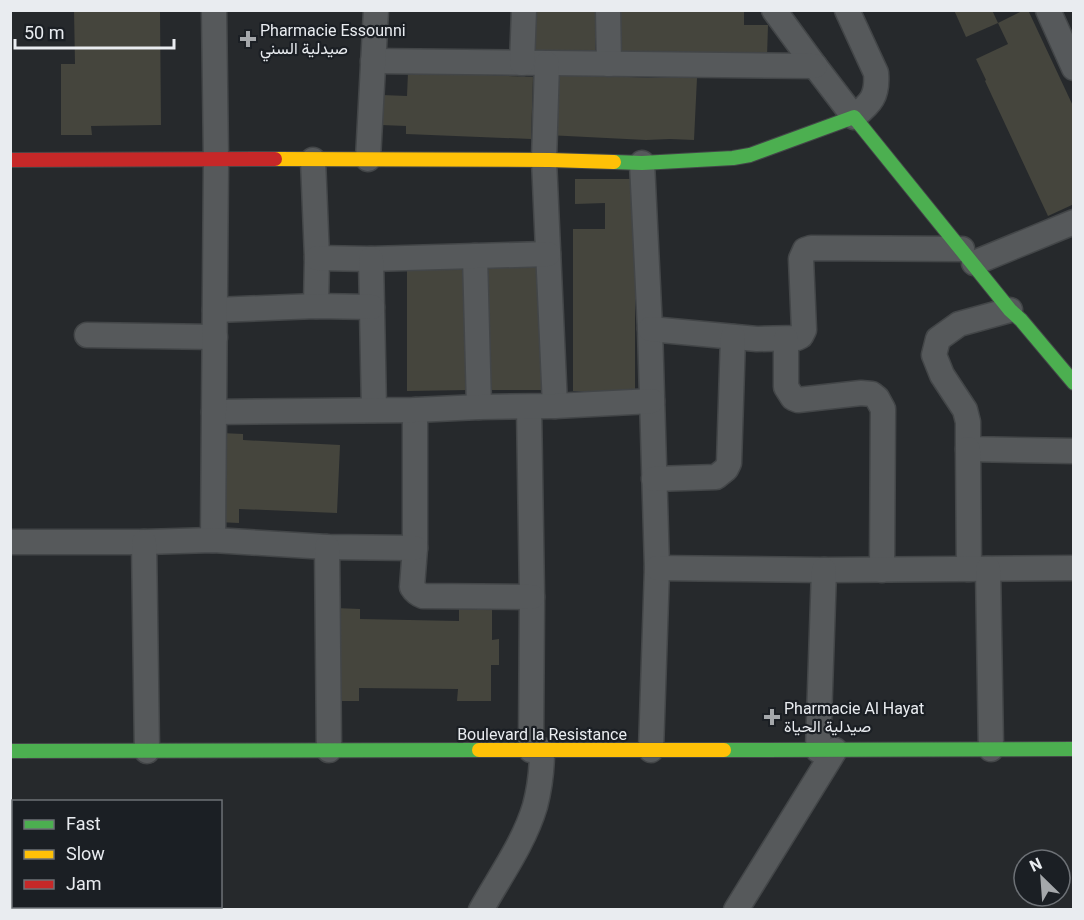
<svg xmlns="http://www.w3.org/2000/svg" width="1084" height="920" font-family="Roboto,Vazirmatn,sans-serif">
  <rect width="100%" height="100%" fill="#26292c"/>
  <g fill="#45453d">
    <path d="M74,10H160L161,125L91,126L92,135H61V64H75Z"/>
    <path d="M533,10H595V54L533,55Z"/>
    <path d="M615,10H744V25H768L767,57L614,54Z"/>
    <path d="M954,10H992L998,23L966,37Z"/>
    <path d="M1024,10H1028L1074,108V204L1048,216L985,81L986,80L976,59L1008,44L998,23Z"/>
    <path d="M408,72L533,77L531,139L406,134V126L381,125L382,95L407,96Z"/>
    <path d="M549,73L649,78L672,77L697,78L694,140L670,139L646,140L547,135Z"/>
    <path d="M575,179H635V391H573V229H605V203L575,204Z"/>
    <path d="M469,261V390L407,391V262Z"/>
    <path d="M484,261H546L547,390H484Z"/>
    <path d="M221,433L243,434V440L340,445L337,513L239,509V523L217,522Z"/>
    <path d="M335,608L360,609V619L459,621V609L492,610V640L499,639V665H491V701H457L458,689L359,688V701H335Z"/>
  </g>
  <g fill="none" stroke-linecap="round" stroke-linejoin="round">
    <g stroke="#434648" stroke-width="27">
      <g id="street">
        <path d="M608,10L609,64"/>
        <path d="M774,10L815,66L854,117C871,103 878,96 876,73L847,10"/>
        <path d="M1048,10L1074,68"/>
        <path d="M373,61L815,66"/>
        <path d="M522,63L524,10"/>
        <path d="M547,64L544,160L555,406"/>
        <path d="M368,159L376,10"/>
        <path d="M313,160L317,258L316,306"/>
        <path d="M642,163L650,329L657,568L651,750"/>
        <path d="M475,256L479,407"/>
        <path d="M317,258L371,259L548,254"/>
        <path d="M371,259L374,410"/>
        <path d="M974,263L1074,222"/>
        <path d="M215,310L316,306L372,307"/>
        <path d="M1010,310L959,324L938,339L934,355L942,375L965,410L968,422V449L1074,451"/>
        <path d="M650,329L757,339L797,338L801,336L804,330L801,259L805,250L811,248L962,249"/>
        <path d="M87,335L215,337"/>
        <path d="M786,339V387L793,398L798,400L861,393L872,394L877,398L883,409L882,570"/>
        <path d="M529,407L532,597L531,750"/>
        <path d="M415,410V548L412,587C415,592 418,594 423,596L532,597"/>
        <path d="M214,412L415,410L479,407L555,406L652,401"/>
        <path d="M968,449L969,569"/>
        <path d="M654,479L716,477L726,469L729,463L733,337"/>
        <path d="M213,540L216,160L214,10"/>
        <path d="M10,542H144L213,540L327,547L415,548"/>
        <path d="M144,542L147,751"/>
        <path d="M327,547L329,750"/>
        <path d="M657,568L824,570L1074,568"/>
        <path d="M988,569L991,749"/>
        <path d="M818,750L824,570"/>
        <path d="M481,910C500,876 524,843 535,806C540,787 542,769 542,750"/>
        <path d="M736,910L835,750"/>
      </g>
    </g>
    <g stroke="#434648" stroke-width="16">
      <g id="fast">
        <path d="M614,162L642,163L733,158L750,155L854,117L1010,310L1021,320L1074,383"/>
        <path d="M724,750L1074,749"/>
        <path d="M10,751L479,750"/>
      </g>
    </g>
    <g stroke="#434648" stroke-width="16">
      <g id="slow">
        <path d="M275,159L550,160L614,162"/>
        <path d="M479,750H724"/>
      </g>
    </g>
    <g stroke="#434648" stroke-width="16">
      <path id="jam" d="M10,160L275,159"/>
    </g>
    <use href="#street" stroke="#56595b" stroke-width="24"/>
    <use href="#fast" stroke="#4caf50" stroke-width="14"/>
    <use href="#slow" stroke="#ffc107" stroke-width="14"/>
    <use href="#jam" stroke="#c62828" stroke-width="14"/>
  </g>
  <g fill="#a5a8ab" stroke="#1b1f24" stroke-width="2">
    <path d="M245 30h6v6h6v6h-6v6h-6v-6h-6v-6h6z"/>
    <path d="M769 708h6v6h6v6h-6v6h-6v-6h-6v-6h6z"/>
  </g>
  <g text-anchor="middle" dominant-baseline="central" stroke-width="4.5" stroke-linejoin="round" paint-order="stroke">
    <g font-size="16" fill="#e9ecf0" stroke="#1b1f24" text-anchor="start">
      <text x="260" y="30">Pharmacie Essounni<tspan x="260" dy="18">صيدلية السني</tspan></text>
      <text x="784" y="708">Pharmacie Al Hayat<tspan x="784" dy="18">صيدلية الحياة</tspan></text>
    </g>
    <g font-size="16" fill="#e9ecf0" stroke="#1b1f24">
      <text x="542" y="734">Boulevard la Resistance</text>
    </g>
  </g>
  <rect width="1084" height="920" fill="none" stroke="#e9ecf0" stroke-width="24"/>
  <rect x="12" y="800" width="210" height="108" fill="#1b1f24" stroke="#6d7176" stroke-width="1.5"/>
  <rect x="24" y="820" width="30" height="9" fill="#4caf50" stroke="#6d7176" stroke-width="1.5"/>
  <text x="66" y="830" font-size="18" fill="#e9ecf0">Fast</text>
  <rect x="24" y="850" width="30" height="9" fill="#ffc107" stroke="#6d7176" stroke-width="1.5"/>
  <text x="66" y="860" font-size="18" fill="#e9ecf0">Slow</text>
  <rect x="24" y="880" width="30" height="9" fill="#c62828" stroke="#6d7176" stroke-width="1.5"/>
  <text x="66" y="890" font-size="18" fill="#e9ecf0">Jam</text>
  <g transform="translate(1042 878) rotate(335)"><circle r="28" fill="#1b1f24" stroke="#6d7176" stroke-width="1.5"/>
  <path d="M0-4.5L10 22L0 15L-10 22Z" fill="#a5a8ab"/>
  <text y="-9" font-size="16" font-weight="bold" text-anchor="middle" fill="#e9ecf0">N</text>
  </g>
  <path d="M15 39v9h159v-9" fill="none" stroke="#e9ecf0" stroke-width="3"/>
  <text x="24" y="39" font-size="18" fill="#e9ecf0" stroke="#1b1f24" stroke-width="4.5" paint-order="stroke">50 m</text>
</svg>
